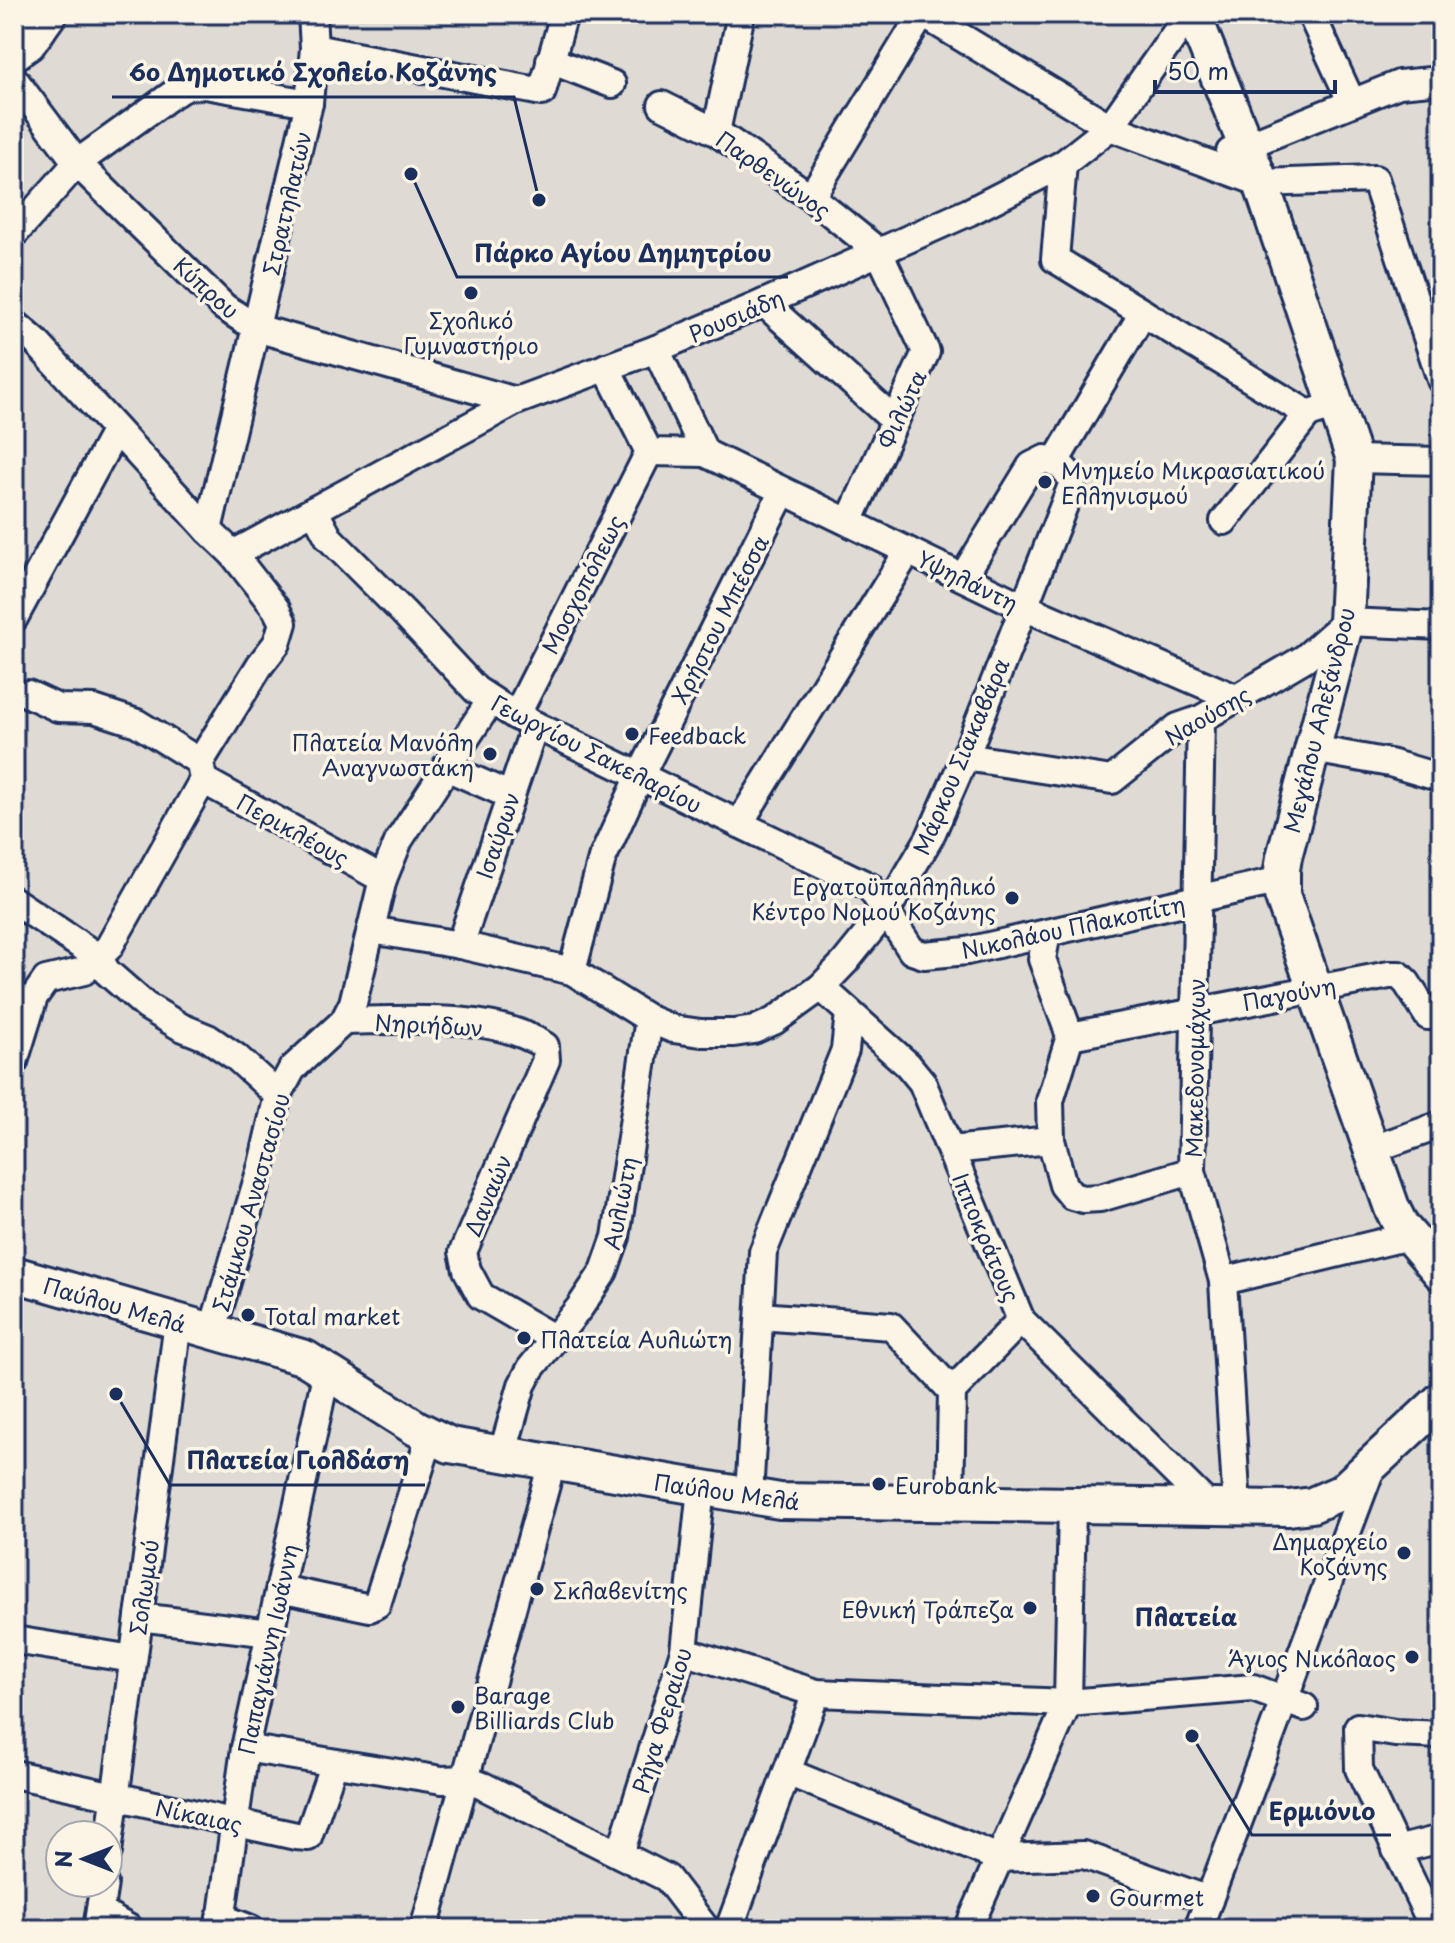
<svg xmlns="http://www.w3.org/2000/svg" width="1455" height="1943" font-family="'Playpen Sans',sans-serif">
  <rect width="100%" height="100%" fill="#fcf5e5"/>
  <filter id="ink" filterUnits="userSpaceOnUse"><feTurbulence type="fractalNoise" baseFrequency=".0125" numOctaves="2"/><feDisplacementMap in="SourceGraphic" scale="16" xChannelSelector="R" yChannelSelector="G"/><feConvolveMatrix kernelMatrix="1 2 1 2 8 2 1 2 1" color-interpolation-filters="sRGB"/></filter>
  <g filter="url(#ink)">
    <path fill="#dfdbd4" stroke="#7d8599" stroke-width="2" fill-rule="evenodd" d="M14,14H1441V1929H14ZM60,1835H108V1883H60Z"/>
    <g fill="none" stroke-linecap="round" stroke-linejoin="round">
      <g stroke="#1b2f5e" stroke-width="32">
        <g id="minor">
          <path d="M25,14L42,31"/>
          <path d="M923,14L1110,127L1261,183L1375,179L1441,380"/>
          <path d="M1311,14L1352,103"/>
          <path d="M314,48L542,92L564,14"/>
          <path d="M14,58L31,46L54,14"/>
          <path d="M550,60L612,84"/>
          <path d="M14,79L77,163L224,307L256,328L516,401"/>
          <path d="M662,105L716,132L811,197L879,252L926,352L849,522"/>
          <path d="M716,132L741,14"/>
          <path d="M1230,152L1399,84L1441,80"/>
          <path d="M1063,164L1055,259L1308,414L1336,405"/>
          <path d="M811,197L922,14"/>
          <path d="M14,234L77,163L173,94L188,86L205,85L309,103"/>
          <path d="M764,303L895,421"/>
          <path d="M14,323L35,341L208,530L233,554L276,609L283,623L277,643L260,665L200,762L203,780L109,947L84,971L46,980L34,997L14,1062"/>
          <path d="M656,349L705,453"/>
          <path d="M606,367L649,452L705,453L1022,606L1235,698"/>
          <path d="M1354,459L1441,461"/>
          <path d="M1055,462L1143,313"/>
          <path d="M314,510L329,538L403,612L476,690L516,716L870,887L912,951L924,955L967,951L1281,880"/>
          <path d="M1224,521L1308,414"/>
          <path d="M208,530L309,103L314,48L312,14"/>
          <path d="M233,554L516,401L656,349L764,303L969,212L1063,164L1110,127L1189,14"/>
          <path d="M14,618L116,430"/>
          <path d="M28,694L58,708L94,709L137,723L200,762"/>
          <path d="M516,716L649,452"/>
          <path d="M1201,719L1192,1171L1223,1281L1237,1508"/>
          <path d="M1313,749L1390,763L1441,778"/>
          <path d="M965,757L1112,780L1178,727L1201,719L1305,658L1346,622L1441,626"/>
          <path d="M446,767L511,796"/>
          <path d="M203,780L383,879"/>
          <path d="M739,824L908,551"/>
          <path d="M14,901L98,957L107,972L146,1006L181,1027L208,1038L236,1057L278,1095"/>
          <path d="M371,930L460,945L572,971L649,1019L673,1029L701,1033H734L754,1030L774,1021L821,987L845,962L887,910L930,837L965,757L1072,485C1071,471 1058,462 1045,459L1031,466L963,577"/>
          <path d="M1047,933L1042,959L1070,1036L1050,1101L1051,1140L1063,1185L1072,1196L1083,1199L1100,1198L1192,1171"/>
          <path d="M460,945L535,725"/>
          <path d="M572,971L602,859L640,776L783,491"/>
          <path d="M821,987L908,1065L922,1082L1021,1320L1210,1507"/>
          <path d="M344,1021C402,1020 495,1012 545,1046L546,1060L463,1252L467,1270L481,1296L555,1339"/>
          <path d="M1070,1036L1389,975H1399L1407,983L1428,1016H1441"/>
          <path d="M1373,1149L1441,1125"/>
          <path d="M951,1150L1051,1140"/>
          <path d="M1223,1281L1409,1236"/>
          <path d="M760,1316L891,1326L952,1391"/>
          <path d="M212,1332L262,1165L278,1095L292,1069L344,1021L353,1003L383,879L399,840L491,700"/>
          <path d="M502,1455L522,1385L531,1368L580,1307L604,1271L616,1237L649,1019"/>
          <path d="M749,1496L763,1252L845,1050L849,1013"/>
          <path d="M950,1504L952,1391L1021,1320"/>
          <path d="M280,1589L370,1608L377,1604L430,1436"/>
          <path d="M139,1617L270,1633"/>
          <path d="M14,1640L133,1659"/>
          <path d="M684,1651L816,1693L1068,1703L1253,1688L1304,1707"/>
          <path d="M245,1748L442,1780L465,1779L483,1786L667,1878L706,1929"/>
          <path d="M787,1772L999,1858L1084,1855L1209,1900"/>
          <path d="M14,1774L296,1836L308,1837L334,1763"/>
          <path d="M1396,1850L1441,1839"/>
          <path d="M108,1852L178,1322"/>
          <path d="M620,1854L684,1651L701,1488"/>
          <path d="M100,1912L130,1929"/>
          <path d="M220,1917L251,1929"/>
          <path d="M97,1929L104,1883"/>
          <path d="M220,1929L245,1748L327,1370"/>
          <path d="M424,1929L552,1463"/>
          <path d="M729,1929L816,1693"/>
          <path d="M968,1929L1068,1703L1072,1505"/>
          <path d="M1198,1929L1372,1466"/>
          <path d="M1434,1929L1359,1769L1358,1727L1395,1733L1441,1735"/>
        </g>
      </g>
      <g stroke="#1b2f5e" stroke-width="40">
        <g id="major">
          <path d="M1193,14L1261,183L1354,459L1346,622L1284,857L1282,870V895L1392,1208L1401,1226L1441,1273"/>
          <path d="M14,1274L305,1358L416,1428L450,1445L780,1501L1289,1508L1312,1505L1342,1492L1441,1400"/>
        </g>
      </g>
      <use href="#minor" stroke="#fcf5e5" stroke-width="26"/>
      <use href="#major" stroke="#fcf5e5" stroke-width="34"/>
    </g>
  </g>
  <g fill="#1b2f5e" stroke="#fcf5e5" stroke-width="3">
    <circle cx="471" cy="293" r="8"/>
    <circle cx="1045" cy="482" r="8"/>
    <circle cx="632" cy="734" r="8"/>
    <circle cx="490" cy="754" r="8"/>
    <circle cx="1012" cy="898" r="8"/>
    <circle cx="248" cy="1315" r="8"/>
    <circle cx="524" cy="1338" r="8"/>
    <circle cx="879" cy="1484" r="8"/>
    <circle cx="1404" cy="1553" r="8"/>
    <circle cx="537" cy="1589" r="8"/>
    <circle cx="1030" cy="1608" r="8"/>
    <circle cx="1412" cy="1657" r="8"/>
    <circle cx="458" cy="1707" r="8"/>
    <circle cx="1093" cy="1896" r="8"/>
  </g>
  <g text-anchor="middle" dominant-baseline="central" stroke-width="7" stroke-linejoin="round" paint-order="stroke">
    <g font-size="22" fill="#1b2f5e" stroke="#fcf5e5">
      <text transform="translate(774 174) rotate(35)">Παρθενώνος</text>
      <text transform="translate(286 203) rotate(-77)">Στρατηλατών</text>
      <text transform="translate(207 287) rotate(42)">Κύπρου</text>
      <text transform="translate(736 315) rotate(-23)">Ρουσιάδη</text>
      <text transform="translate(901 409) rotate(-65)">Φιλώτα</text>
      <text transform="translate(968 580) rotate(26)">Υψηλάντη</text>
      <text transform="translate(582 584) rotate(-63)">Μοσχοπόλεως</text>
      <text transform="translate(719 619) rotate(-63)">Χρήστου Μπέσσα</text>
      <text transform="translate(1207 715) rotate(-30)">Ναούσης</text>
      <text transform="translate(1318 720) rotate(-76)">Μεγάλου Αλεξάνδρου</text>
      <text transform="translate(597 753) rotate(27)">Γεωργίου Σακελαρίου</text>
      <text transform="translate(960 756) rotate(-67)">Μάρκου Σιακαβάρα</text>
      <text transform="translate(293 829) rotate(29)">Περικλέους</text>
      <text transform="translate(497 835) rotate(-71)">Ισαύρων</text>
      <text transform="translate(1073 926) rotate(-12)">Νικολάου Πλακοπίτη</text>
      <text transform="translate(1289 993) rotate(-11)">Παγούνη</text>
      <text transform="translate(429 1024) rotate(3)">Νηριήδων</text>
      <text transform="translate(1194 1068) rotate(-89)">Μακεδονομάχων</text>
      <text transform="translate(487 1195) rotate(-67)">Δαναών</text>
      <text transform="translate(250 1202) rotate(-74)">Στάμκου Αναστασίου</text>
      <text transform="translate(619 1203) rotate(-79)">Αυλιώτη</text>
      <text transform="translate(987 1237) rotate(67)">Ιπποκράτους</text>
      <text transform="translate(115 1304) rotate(16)">Παύλου Μελά</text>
      <text transform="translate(727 1491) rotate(8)">Παύλου Μελά</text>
      <text transform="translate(143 1587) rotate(-82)">Σολωμού</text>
      <text transform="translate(267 1649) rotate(-78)">Παπαγιάννη Ιωάννη</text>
      <text transform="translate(661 1720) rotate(-73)">Ρήγα Φεραίου</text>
      <text transform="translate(199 1815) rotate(12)">Νίκαιας</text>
    </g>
    <g font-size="22" fill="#1b2f5e" stroke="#fcf5e5" text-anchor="start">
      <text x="471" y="319" text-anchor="middle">Σχολικό<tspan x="471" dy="25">Γυμναστήριο</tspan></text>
      <text x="1061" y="469">Μνημείο Μικρασιατικού<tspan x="1061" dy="25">Ελληνισμού</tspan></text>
      <text x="648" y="734">Feedback</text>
      <text x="474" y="741" text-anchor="end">Πλατεία Μανόλη<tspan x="474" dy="25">Αναγνωστάκη</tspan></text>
      <text x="996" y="885" text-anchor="end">Εργατοϋπαλληλικό<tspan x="996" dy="25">Κέντρο Νομού Κοζάνης</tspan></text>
      <text x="264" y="1315">Total market</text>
      <text x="540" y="1338">Πλατεία Αυλιώτη</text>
      <text x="895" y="1484">Eurobank</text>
      <text x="1388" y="1540" text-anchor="end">Δημαρχείο<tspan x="1388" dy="25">Κοζάνης</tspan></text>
      <text x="553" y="1589">Σκλαβενίτης</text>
      <text x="1014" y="1608" text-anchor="end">Εθνική Τράπεζα</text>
      <text x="1396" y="1657" text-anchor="end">Άγιος Νικόλαος</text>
      <text x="474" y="1694">Barage<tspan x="474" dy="25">Billiards Club</tspan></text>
      <text x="1109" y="1896">Gourmet</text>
    </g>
    <g font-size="24" font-weight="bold" fill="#1b2f5e" stroke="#fcf5e5">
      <text x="1186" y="1616">Πλατεία</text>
    </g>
  </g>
  <path fill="none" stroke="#1b2f5e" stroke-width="3" d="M539 200L514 97H112M411 174L457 277H788M116 1394L170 1485H425M1192 1736L1252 1835H1391"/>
  <g fill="#1b2f5e" stroke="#fcf5e5" stroke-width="3">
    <circle cx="539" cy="200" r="8"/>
    <circle cx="411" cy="174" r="8"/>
    <circle cx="116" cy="1394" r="8"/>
    <circle cx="1192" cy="1736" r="8"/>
  </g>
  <g font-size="24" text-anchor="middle" font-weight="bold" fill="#1b2f5e" stroke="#fcf5e5" stroke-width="7" stroke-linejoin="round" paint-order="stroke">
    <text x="313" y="81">6ο Δημοτικό Σχολείο Κοζάνης</text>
    <text x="623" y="262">Πάρκο Αγίου Δημητρίου</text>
    <text x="298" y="1469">Πλατεία Γιολδάση</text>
    <text x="1322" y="1820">Ερμιόνιο</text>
  </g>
  <rect width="1455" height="1943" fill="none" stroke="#fcf5e5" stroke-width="48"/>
  <rect x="24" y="24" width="1407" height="1895" fill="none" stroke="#1b2f5e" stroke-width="3" filter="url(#ink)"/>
  <g transform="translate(84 1859) rotate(270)"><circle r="38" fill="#fcf5e5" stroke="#a2a6af" stroke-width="2"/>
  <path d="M0-6L14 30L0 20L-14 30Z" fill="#1b2f5e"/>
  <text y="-12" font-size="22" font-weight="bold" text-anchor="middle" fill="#1b2f5e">N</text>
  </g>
  <path d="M1155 80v12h180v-12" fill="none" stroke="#1b2f5e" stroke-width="4"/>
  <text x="1167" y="80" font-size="24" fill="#1b2f5e" stroke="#fcf5e5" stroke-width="6" paint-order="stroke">50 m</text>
</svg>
